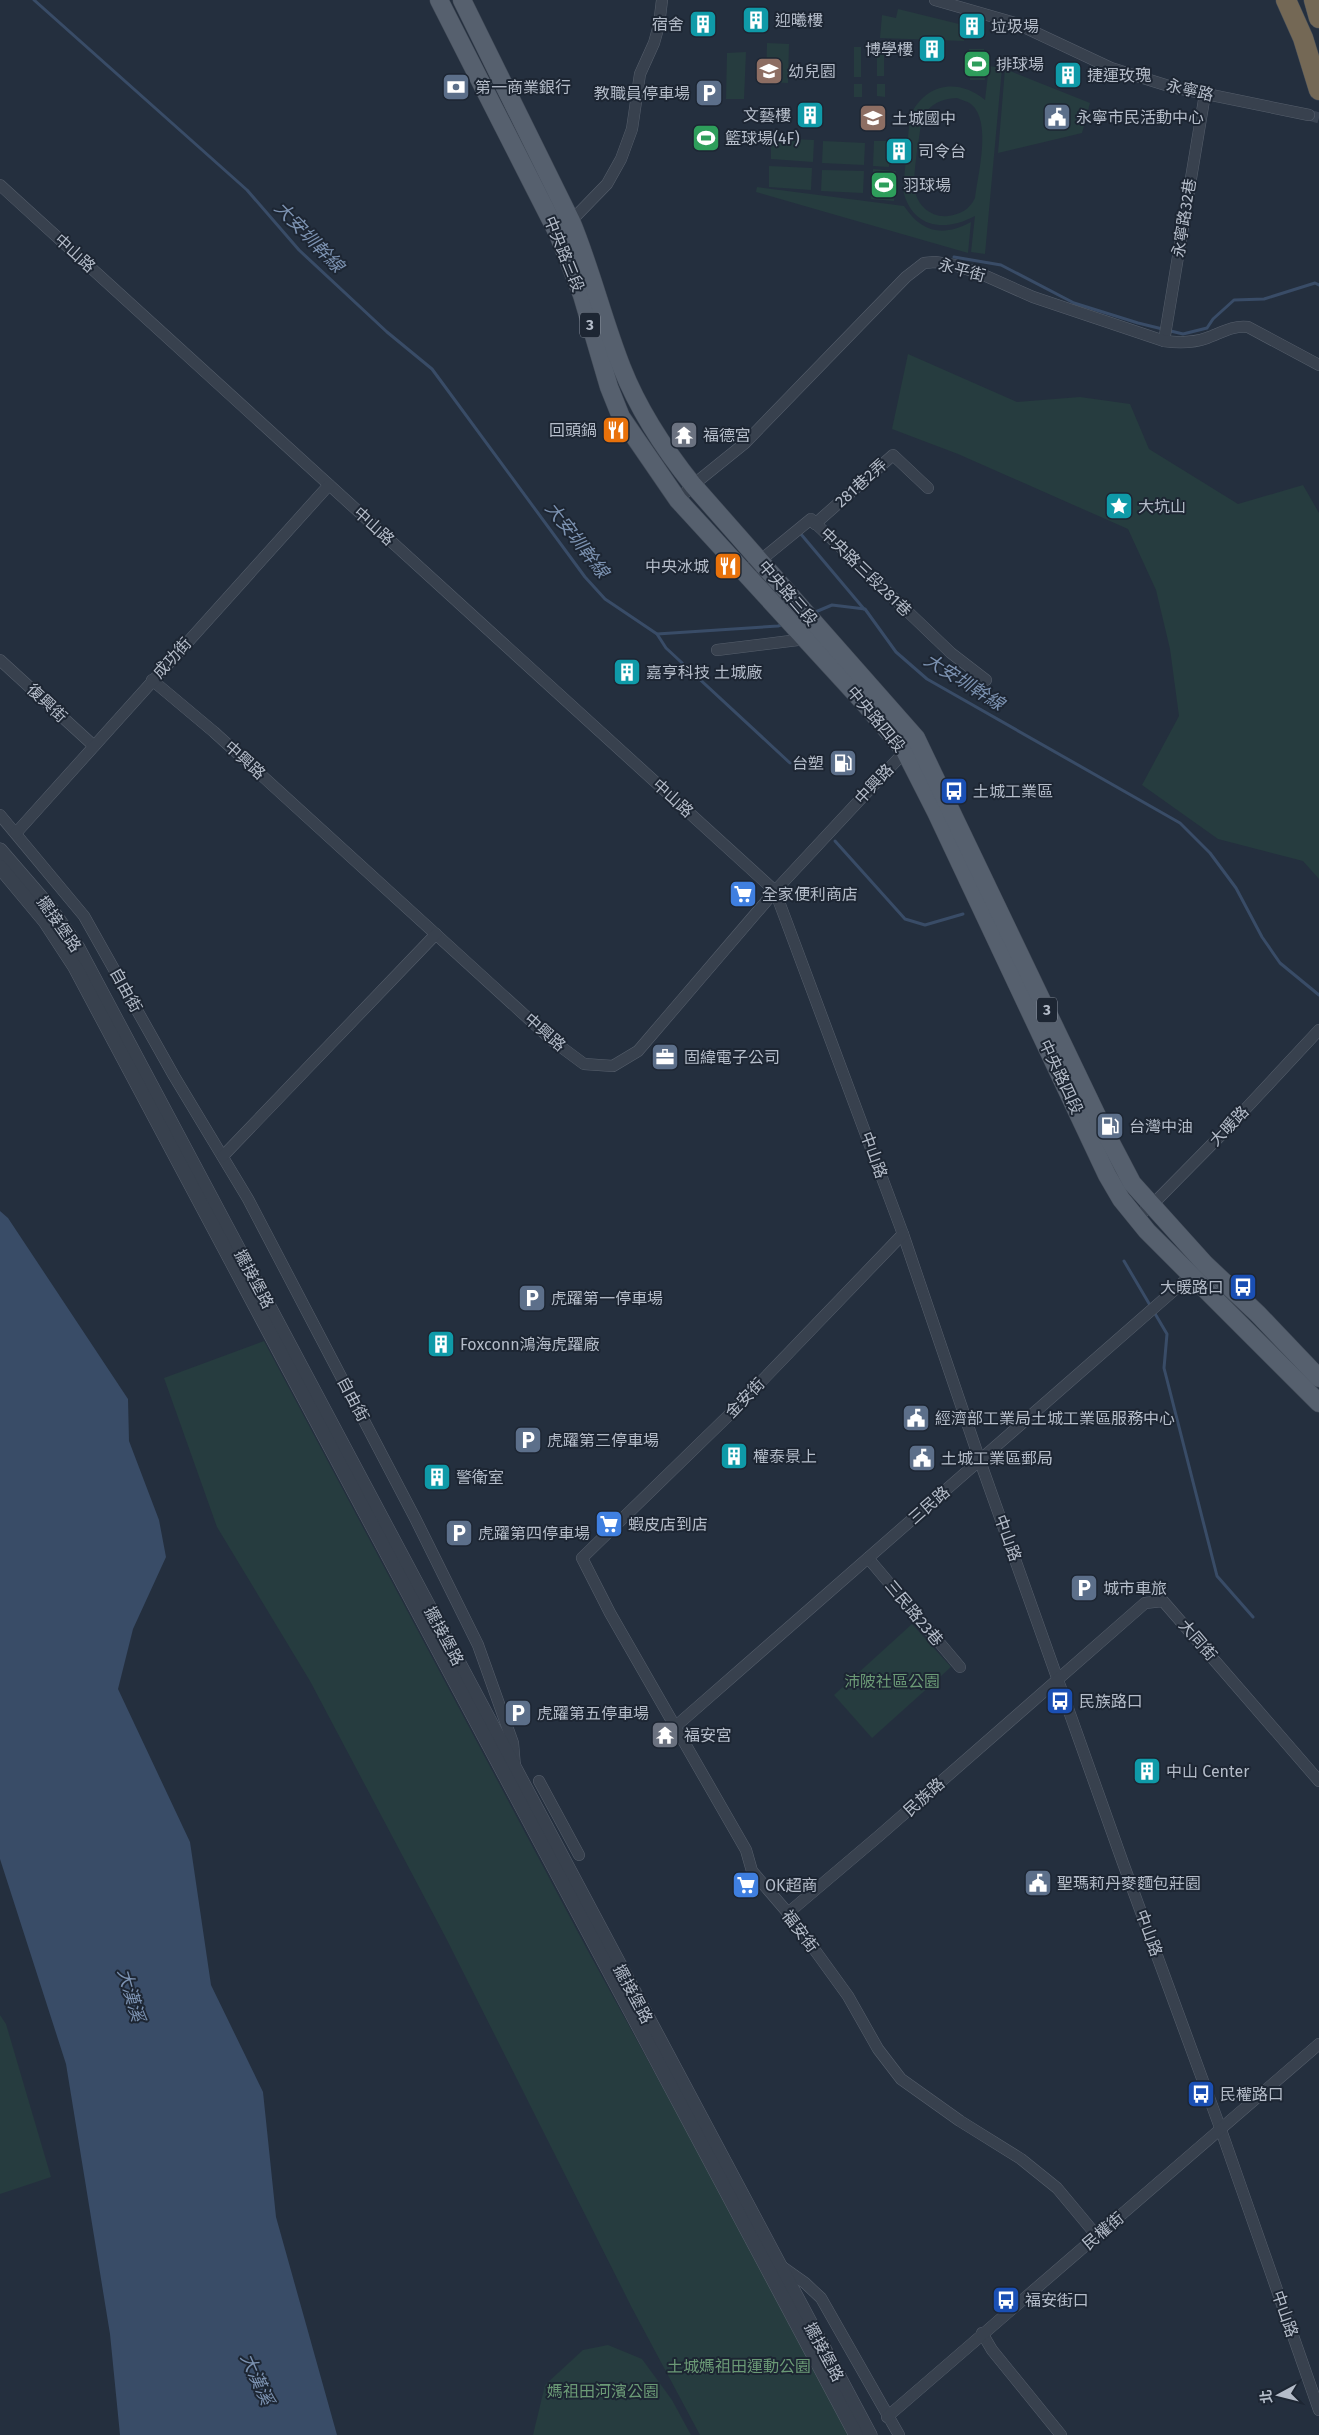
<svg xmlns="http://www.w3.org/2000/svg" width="1319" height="2435" font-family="'Fira Sans','Noto Sans TC',sans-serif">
  <rect width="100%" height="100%" fill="#242f3e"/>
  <g fill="#263c3f" fill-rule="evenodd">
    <path d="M898,9L963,25L964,41L880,38L882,15L896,18Z"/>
    <path d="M767,43L789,44L788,83L766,82Z"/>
    <rect x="877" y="45" width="7" height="31"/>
    <rect x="854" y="47" width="7" height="30"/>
    <path d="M969,49H984L985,80H970Z"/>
    <path d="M746,52L744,99H726L727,53Z"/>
    <path d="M989,66L1002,68L985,254L971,252L975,216C945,232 912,229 903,190L910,116C926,83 958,78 985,100ZM957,98C961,100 967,101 971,104C992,121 978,174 975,198C969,210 961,214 948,216C932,218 917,206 915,190C912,176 920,134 922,117C931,104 940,99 957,98Z"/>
    <path d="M1005,69L1090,103L1082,133L998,153Z"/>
    <rect x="854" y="84" width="8" height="13"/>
    <path d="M877,84H885V97L877,96Z"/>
    <path d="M771,138L814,140L813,162L771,159Z"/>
    <path d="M823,141L865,143L864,165L822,163Z"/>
    <path d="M874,141H891L889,167L873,166Z"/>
    <path d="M769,166L812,168L811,190L769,187Z"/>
    <path d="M873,169L896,171L894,201L871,199Z"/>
    <path d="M822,170L864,171L863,193L821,191Z"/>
    <path d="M757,187L904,206C922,233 943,237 971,222L968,253L756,192Z"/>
    <path d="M908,354L1017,402L1080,397L1130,404L1149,449L1238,504L1303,485L1319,513V879L1303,861L1218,839L1142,785L1179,716L1170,649L1156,590L1128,529L958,454L892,429Z"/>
    <path d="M264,1341L588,1951L853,2435H700L632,2308L446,1938L310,1681L217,1527L164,1378Z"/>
    <path d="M912,1624L951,1667L872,1738L834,1695Z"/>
    <path d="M0,2015L6,2024L51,2177L0,2194Z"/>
    <path d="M608,2345L642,2359L672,2400L691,2435H533L545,2385L583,2350Z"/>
  </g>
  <path fill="#394c67" d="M0,1211L8,1218L128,1399L129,1441L159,1520L166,1557L133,1629L118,1689L190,1842L211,1985L263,2092L276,2217L337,2435H120L110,2334L66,2064L0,1859Z"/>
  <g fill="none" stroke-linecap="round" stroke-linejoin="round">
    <g stroke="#394c67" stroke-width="3">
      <path d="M34,0L247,190L299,250L387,332L432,369L585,577L605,599L657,634L778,626L784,624"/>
      <path d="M954,257L1001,265L1074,303L1138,323L1183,334L1207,328L1213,319L1234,300L1264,299L1315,283L1319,285"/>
      <path d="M800,533L864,609"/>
      <path d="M813,613L832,605L865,609L896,652L927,679L1180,823L1210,853L1236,888L1262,937L1280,963L1319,995"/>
      <path d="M657,634L666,648L790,763"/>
      <path d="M835,841L905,919L925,925L963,914"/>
      <path d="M1124,1261L1167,1334L1164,1368L1217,1576L1253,1617"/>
    </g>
    <path stroke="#3a4453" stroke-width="11" stroke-dasharray="11 5.5" stroke-linecap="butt" d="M1309,115L1319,118"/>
    <g stroke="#565f6c" stroke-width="12">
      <g id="minor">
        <path d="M935,0L1015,23L1111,68L1172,87L1309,115"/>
        <path d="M0,185L775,891L903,1234L980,1461L1123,1863L1221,2130L1319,2410"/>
        <path d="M571,221L607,184L621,159L632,129L640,74L654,43L659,25L662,0"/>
        <path d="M1164,341L1205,94"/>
        <path d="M678,500L693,485L745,443L906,277L924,263L935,262L954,265L979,273L1033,297L1164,341C1179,343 1193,343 1207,338C1221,333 1233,325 1248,327L1319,365"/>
        <path d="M815,524L893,455L928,488"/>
        <path d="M745,573L811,519L951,653L986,680"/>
        <path d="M717,650L806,639"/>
        <path d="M0,660L94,746"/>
        <path d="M152,680L214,732L553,1041L584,1064L613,1066L638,1051L775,891L909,747"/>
        <path d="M0,815L84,916L174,1076L248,1199L415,1518L478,1645L513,1743L515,1767"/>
        <path d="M16,833L329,485"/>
        <path d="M223,1156L436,934"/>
        <path d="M1135,1218L1151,1206L1224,1132L1319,1030"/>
        <path d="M903,1234L730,1414L582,1558L610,1613L746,1850L752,1871L788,1913L848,1996L878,2049L901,2079L960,2121L1021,2159L1057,2188L1097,2236"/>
        <path d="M868,1558L960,1667"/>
        <path d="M676,1726L1196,1271"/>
        <path d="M539,1781L579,1855"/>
        <path d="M788,1913L880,1835L1145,1603L1163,1601L1319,1781"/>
        <path d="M781,2266L805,2283L821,2298L899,2435"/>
        <path d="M982,2333L992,2350L1061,2435"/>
        <path d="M887,2417L1319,2044"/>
      </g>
    </g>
    <g stroke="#565f6c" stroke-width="15">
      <g id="tertiary">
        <path d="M0,850L51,909L78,948L870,2435"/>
        <path d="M0,867L45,921L75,967L856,2435"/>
      </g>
    </g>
    <g stroke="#414a57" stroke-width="19">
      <g id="primary">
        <path d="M439,0L558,234L582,295L609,387L621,417L678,500L866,705L905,751L936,812L1107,1175L1121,1199L1147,1231L1319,1403"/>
        <path d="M462,0L571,221C591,269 603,320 622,368C639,411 665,450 693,485L916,738L1099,1120L1132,1183L1205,1264L1258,1314L1319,1378"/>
      </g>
    </g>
    <g stroke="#434c59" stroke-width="21">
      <g id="motorway">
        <path d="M1286,0L1303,38L1319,90"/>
        <path d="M1314,0L1319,18"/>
      </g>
    </g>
    <use href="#minor" stroke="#38414e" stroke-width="11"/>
    <use href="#tertiary" stroke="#38414e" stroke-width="14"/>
    <use href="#primary" stroke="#56606e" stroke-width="18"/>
    <use href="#motorway" stroke="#746855" stroke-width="20"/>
  </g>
  <defs>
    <g id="building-square" transform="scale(1.4375)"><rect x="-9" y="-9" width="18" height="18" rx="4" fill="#0f9aa8" stroke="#1d2633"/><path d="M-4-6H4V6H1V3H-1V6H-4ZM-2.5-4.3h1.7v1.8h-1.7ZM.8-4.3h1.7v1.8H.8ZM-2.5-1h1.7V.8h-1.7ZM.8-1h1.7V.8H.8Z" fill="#fff"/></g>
    <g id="stadium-square" transform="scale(1.4375)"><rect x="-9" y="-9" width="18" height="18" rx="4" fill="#2e9e5b" stroke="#1d2633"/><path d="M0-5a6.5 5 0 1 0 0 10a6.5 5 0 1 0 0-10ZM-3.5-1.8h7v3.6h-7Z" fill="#fff"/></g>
    <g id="school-square" transform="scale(1.4375)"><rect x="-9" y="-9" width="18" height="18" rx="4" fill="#8d6e63" stroke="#1d2633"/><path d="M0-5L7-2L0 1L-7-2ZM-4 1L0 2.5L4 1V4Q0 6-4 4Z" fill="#fff"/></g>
    <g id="bank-square" transform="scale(1.4375)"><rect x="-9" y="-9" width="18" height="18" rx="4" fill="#5c6f8a" stroke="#1d2633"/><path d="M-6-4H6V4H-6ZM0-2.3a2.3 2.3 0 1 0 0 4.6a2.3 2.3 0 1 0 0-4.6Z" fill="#fff"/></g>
    <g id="parking-square" transform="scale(1.4375)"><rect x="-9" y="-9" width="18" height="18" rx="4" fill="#5c6f8a" stroke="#1d2633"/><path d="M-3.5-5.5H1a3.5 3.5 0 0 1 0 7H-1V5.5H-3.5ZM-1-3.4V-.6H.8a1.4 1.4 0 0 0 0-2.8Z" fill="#fff"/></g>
    <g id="civic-square" transform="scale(1.4375)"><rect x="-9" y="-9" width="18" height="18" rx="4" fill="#5c6f8a" stroke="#1d2633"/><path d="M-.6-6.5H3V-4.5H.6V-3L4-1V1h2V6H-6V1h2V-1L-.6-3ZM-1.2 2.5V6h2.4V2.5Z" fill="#fff"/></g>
    <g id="restaurant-square" transform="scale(1.4375)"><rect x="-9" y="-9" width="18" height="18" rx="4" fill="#e8710a" stroke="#1d2633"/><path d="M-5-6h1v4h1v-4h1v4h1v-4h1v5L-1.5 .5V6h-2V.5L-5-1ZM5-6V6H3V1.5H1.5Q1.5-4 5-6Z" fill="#fff"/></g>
    <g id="temple-square" transform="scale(1.4375)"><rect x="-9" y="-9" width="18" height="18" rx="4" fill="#6b7280" stroke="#1d2633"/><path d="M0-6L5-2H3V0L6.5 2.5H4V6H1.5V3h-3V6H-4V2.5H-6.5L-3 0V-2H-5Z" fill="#fff"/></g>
    <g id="sight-square" transform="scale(1.4375)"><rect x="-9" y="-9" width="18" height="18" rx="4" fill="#0f9aa8" stroke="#1d2633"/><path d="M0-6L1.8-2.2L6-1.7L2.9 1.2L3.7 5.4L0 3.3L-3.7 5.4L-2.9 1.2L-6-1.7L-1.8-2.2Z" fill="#fff"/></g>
    <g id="fuel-square" transform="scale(1.4375)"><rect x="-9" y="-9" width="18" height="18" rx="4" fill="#5c6f8a" stroke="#1d2633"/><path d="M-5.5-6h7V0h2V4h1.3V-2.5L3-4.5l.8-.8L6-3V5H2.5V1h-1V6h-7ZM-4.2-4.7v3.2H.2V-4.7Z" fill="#fff"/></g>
    <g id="bus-square" transform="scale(1.4375)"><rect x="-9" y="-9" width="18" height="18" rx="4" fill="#1a4fb4" stroke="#1d2633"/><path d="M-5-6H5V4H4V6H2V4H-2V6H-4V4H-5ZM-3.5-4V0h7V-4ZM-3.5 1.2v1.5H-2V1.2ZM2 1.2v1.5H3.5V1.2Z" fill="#fff"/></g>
    <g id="supermarket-square" transform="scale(1.4375)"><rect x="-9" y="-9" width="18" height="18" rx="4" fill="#3f7fe0" stroke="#1d2633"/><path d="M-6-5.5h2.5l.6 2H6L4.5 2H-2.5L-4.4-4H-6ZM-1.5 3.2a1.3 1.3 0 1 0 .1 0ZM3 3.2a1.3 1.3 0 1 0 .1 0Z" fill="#fff"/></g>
    <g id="office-square" transform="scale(1.4375)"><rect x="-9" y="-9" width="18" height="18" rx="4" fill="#5c6f8a" stroke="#1d2633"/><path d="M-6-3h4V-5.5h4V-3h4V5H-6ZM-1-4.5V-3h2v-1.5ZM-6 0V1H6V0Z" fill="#fff"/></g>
  </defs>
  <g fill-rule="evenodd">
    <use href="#building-square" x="756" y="20"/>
    <use href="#building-square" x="703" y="24"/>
    <use href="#building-square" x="972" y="26"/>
    <use href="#building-square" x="932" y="49"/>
    <use href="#stadium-square" x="977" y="64"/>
    <use href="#school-square" x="769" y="71"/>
    <use href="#building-square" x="1068" y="75"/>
    <use href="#bank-square" x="456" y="87"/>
    <use href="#parking-square" x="709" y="93"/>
    <use href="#building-square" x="810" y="115"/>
    <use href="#civic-square" x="1057" y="117"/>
    <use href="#school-square" x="873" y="118"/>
    <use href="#stadium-square" x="706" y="138"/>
    <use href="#building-square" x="899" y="151"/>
    <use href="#stadium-square" x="884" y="185"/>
    <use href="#restaurant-square" x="616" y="430"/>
    <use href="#temple-square" x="684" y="435"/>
    <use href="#sight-square" x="1119" y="506"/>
    <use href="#restaurant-square" x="728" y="566"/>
    <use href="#building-square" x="627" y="672"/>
    <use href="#fuel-square" x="843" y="763"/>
    <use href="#bus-square" x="954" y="791"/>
    <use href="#supermarket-square" x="743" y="894"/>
    <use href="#office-square" x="665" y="1057"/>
    <use href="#fuel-square" x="1110" y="1126"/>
    <use href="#bus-square" x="1243" y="1287"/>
    <use href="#parking-square" x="532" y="1298"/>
    <use href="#building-square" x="441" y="1344"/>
    <use href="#civic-square" x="916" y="1418"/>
    <use href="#parking-square" x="528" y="1440"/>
    <use href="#building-square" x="734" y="1456"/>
    <use href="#civic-square" x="922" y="1458"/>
    <use href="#building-square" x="437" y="1477"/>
    <use href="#supermarket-square" x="609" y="1524"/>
    <use href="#parking-square" x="459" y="1533"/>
    <use href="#parking-square" x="1084" y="1588"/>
    <use href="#bus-square" x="1060" y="1701"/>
    <use href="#parking-square" x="518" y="1713"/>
    <use href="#temple-square" x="665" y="1735"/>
    <use href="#building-square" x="1147" y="1771"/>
    <use href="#civic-square" x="1038" y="1883"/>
    <use href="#supermarket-square" x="746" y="1885"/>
    <use href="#bus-square" x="1201" y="2094"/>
    <use href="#bus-square" x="1006" y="2300"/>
  </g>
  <g text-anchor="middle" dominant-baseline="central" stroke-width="4" stroke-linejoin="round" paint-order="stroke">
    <g fill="#1d2633" stroke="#878f9c" stroke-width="1">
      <rect x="580" y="312.5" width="20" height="25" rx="4"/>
      <rect x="1037" y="997.5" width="20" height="25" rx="4"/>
    </g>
    <g font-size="15" font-weight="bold" fill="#b4bcc9">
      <text x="590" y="325">3</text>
      <text x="1047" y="1010">3</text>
    </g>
    <g font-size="16" fill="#b4bcc9" stroke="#1d2633" text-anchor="start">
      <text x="775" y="20">迎曦樓</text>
      <text x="684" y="24" text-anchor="end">宿舍</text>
      <text x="991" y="26">垃圾場</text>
      <text x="913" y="49" text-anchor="end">博學樓</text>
      <text x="996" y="64">排球場</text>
      <text x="788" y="71">幼兒園</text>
      <text x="1087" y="75">捷運玫瑰</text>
      <text x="475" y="87">第一商業銀行</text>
      <text x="690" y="93" text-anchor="end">教職員停車場</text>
      <text x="791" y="115" text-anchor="end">文藝樓</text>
      <text x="1076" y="117">永寧市民活動中心</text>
      <text x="892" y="118">土城國中</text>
      <text x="725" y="138">籃球場(4F)</text>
      <text x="918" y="151">司令台</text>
      <text x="903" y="185">羽球場</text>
      <text x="597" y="430" text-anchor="end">回頭鍋</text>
      <text x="703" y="435">福德宮</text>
      <text x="1138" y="506">大坑山</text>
      <text x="709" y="566" text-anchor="end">中央冰城</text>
      <text x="646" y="672">嘉亨科技 土城廠</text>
      <text x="824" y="763" text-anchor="end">台塑</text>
      <text x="973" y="791">土城工業區</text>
      <text x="762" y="894">全家便利商店</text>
      <text x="684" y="1057">固緯電子公司</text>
      <text x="1129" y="1126">台灣中油</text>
      <text x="1224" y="1287" text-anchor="end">大暖路口</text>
      <text x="551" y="1298">虎躍第一停車場</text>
      <text x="460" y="1344">Foxconn鴻海虎躍廠</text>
      <text x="935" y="1418">經濟部工業局土城工業區服務中心</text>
      <text x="547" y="1440">虎躍第三停車場</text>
      <text x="753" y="1456">權泰景上</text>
      <text x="941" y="1458">土城工業區郵局</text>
      <text x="456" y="1477">警衛室</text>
      <text x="628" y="1524">蝦皮店到店</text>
      <text x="478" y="1533">虎躍第四停車場</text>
      <text x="1103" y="1588">城市車旅</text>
      <text x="1079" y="1701">民族路口</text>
      <text x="537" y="1713">虎躍第五停車場</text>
      <text x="684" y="1735">福安宮</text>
      <text x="1166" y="1771">中山 Center</text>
      <text x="1057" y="1883">聖瑪莉丹麥麵包莊園</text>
      <text x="765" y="1885">OK超商</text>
      <text x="1220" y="2094">民權路口</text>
      <text x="1025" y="2300">福安街口</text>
    </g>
    <g font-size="16" fill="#b4bcc9" stroke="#1d2633">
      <text transform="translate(1190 90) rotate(13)">永寧路</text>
      <text transform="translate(1184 218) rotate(-81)">永寧路32巷</text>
      <text transform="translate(75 253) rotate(42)">中山路</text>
      <text transform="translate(564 254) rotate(68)">中央路三段</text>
      <text transform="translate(962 270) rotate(15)">永平街</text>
      <text transform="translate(861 483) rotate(-42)">281巷2弄</text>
      <text transform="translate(374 526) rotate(42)">中山路</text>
      <text transform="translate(866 572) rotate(44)">中央路三段281巷</text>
      <text transform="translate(788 593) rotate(49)">中央路三段</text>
      <text transform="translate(172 658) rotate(-48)">成功街</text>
      <text transform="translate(47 703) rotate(43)">復興街</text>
      <text transform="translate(876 719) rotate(50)">中央路四段</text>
      <text transform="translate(245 760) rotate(42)">中興路</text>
      <text transform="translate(874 784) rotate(-47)">中興路</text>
      <text transform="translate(673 798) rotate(42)">中山路</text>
      <text transform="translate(59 924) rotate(55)">擺接堡路</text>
      <text transform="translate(126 990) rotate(61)">自由街</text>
      <text transform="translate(545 1032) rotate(41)">中興路</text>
      <text transform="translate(1061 1077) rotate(65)">中央路四段</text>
      <text transform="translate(1229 1126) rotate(-46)">大暖路</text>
      <text transform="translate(874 1155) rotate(70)">中山路</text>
      <text transform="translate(254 1279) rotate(62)">擺接堡路</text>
      <text transform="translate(745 1398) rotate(-46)">金安街</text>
      <text transform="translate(353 1399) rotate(62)">自由街</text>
      <text transform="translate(929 1505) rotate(-41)">三民路</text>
      <text transform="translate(1008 1538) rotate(70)">中山路</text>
      <text transform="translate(914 1613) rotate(50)">三民路23巷</text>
      <text transform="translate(444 1636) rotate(62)">擺接堡路</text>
      <text transform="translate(1198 1640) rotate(49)">大同街</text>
      <text transform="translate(924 1797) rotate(-42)">民族路</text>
      <text transform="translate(800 1931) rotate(53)">福安街</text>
      <text transform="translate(1149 1933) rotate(70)">中山路</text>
      <text transform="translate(633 1994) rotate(62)">擺接堡路</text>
      <text transform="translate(1103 2231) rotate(-40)">民權街</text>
      <text transform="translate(1285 2314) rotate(71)">中山路</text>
      <text transform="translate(824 2352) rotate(62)">擺接堡路</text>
    </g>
    <g font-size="16" fill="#6b9a76" stroke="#1d2633">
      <text x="892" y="1681">沛陂社區公園</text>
      <text x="739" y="2366">土城媽祖田運動公園</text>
      <text x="603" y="2391">媽祖田河濱公園</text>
    </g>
    <g font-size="18" font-style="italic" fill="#7c92b1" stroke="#1d2633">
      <text transform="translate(309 237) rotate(46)">大安圳幹線</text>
      <text transform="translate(577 540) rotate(52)">大安圳幹線</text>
      <text transform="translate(964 682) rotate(32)">大安圳幹線</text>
      <text transform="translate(131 1995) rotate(74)">大漢溪</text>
      <text transform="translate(257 2379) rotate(66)">大漢溪</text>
    </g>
  </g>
  <g transform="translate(1279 2395) rotate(263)" stroke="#1d2633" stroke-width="4" paint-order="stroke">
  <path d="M0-4L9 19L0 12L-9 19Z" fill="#b4bcc9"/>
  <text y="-8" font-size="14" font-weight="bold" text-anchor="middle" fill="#b4bcc9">北</text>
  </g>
</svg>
